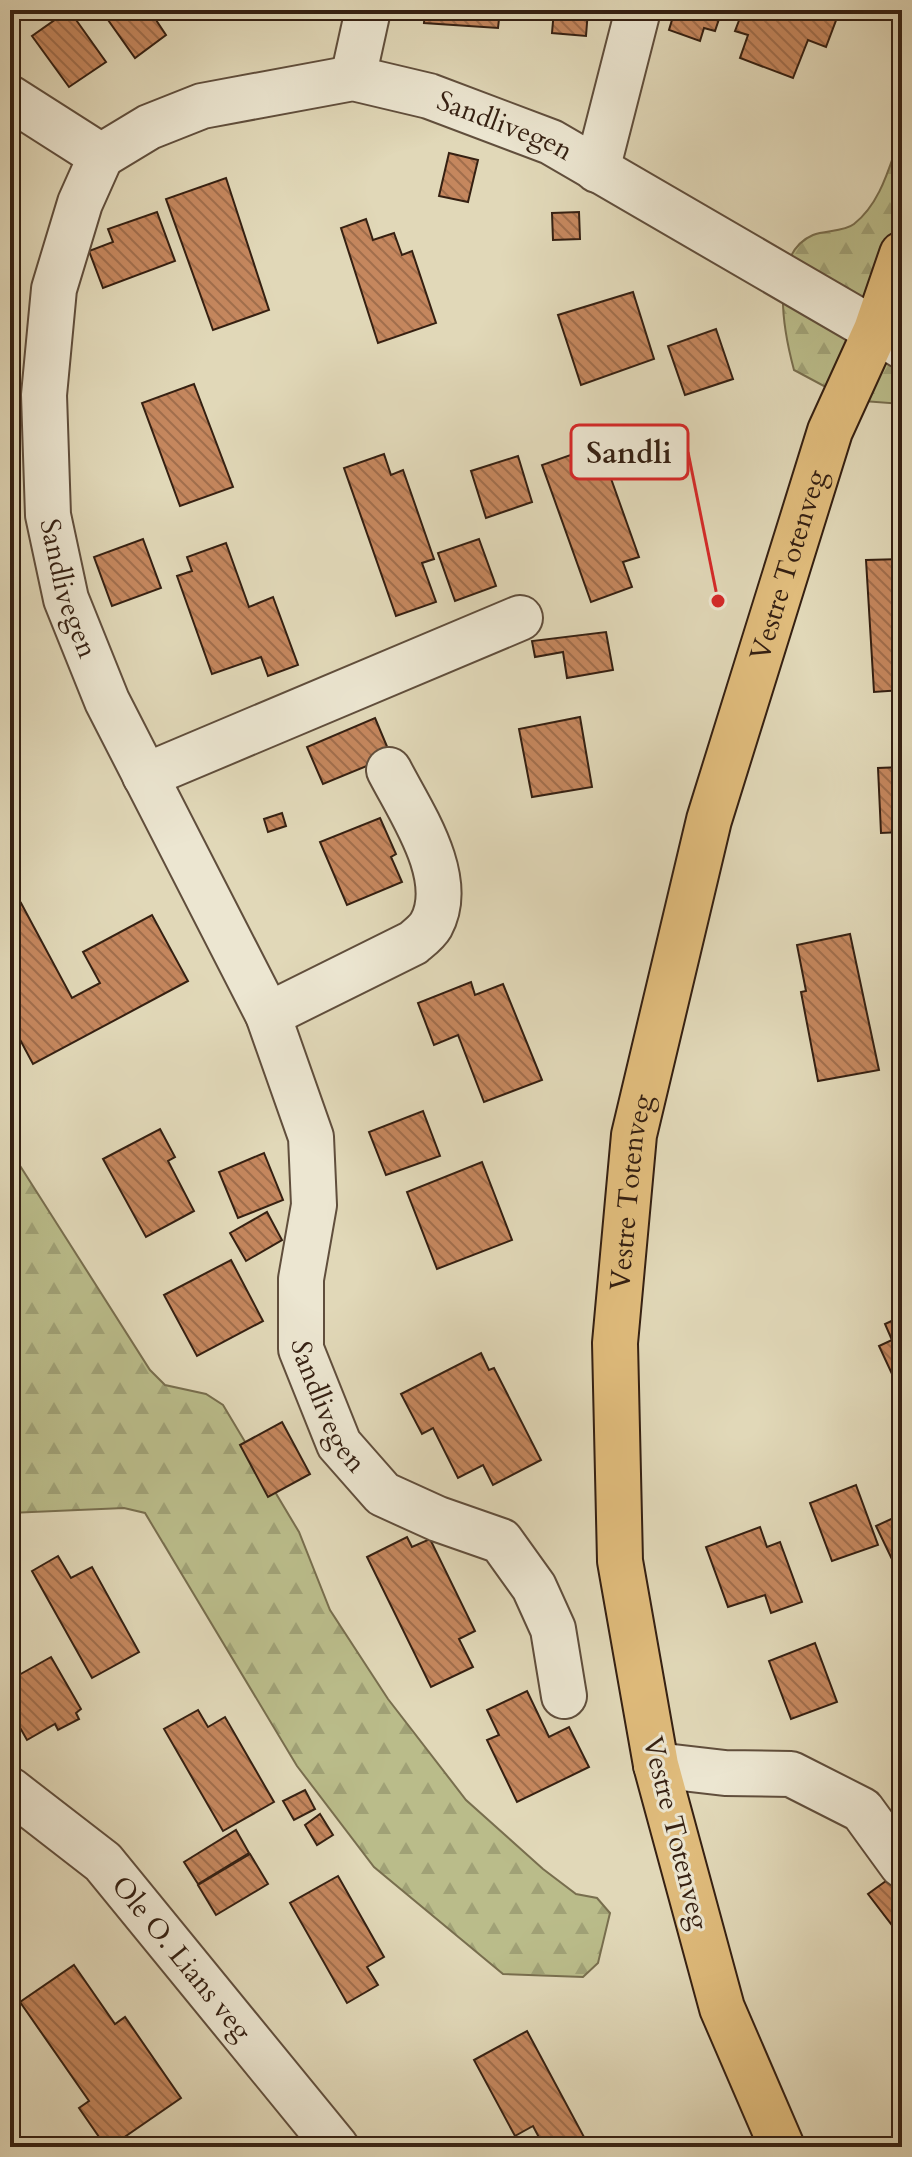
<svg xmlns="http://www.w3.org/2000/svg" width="912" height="2157" font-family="Cardo,serif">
  <defs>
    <pattern id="forest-firs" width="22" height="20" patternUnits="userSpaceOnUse" patternTransform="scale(2)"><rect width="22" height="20" fill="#babc8a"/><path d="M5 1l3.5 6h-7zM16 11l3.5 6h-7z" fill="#a0a176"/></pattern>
    <pattern id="building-back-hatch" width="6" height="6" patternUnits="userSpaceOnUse" patternTransform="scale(2)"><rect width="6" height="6" fill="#c5875e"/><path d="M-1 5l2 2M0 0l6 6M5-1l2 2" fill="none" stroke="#a16e4c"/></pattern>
  </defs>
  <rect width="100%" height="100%" fill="#e1d8b8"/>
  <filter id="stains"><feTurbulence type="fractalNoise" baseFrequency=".0025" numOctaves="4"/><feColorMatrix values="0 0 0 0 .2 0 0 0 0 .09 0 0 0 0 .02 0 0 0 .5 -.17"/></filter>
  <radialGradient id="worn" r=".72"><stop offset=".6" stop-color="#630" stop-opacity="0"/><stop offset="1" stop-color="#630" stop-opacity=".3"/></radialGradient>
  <g fill="url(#forest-firs)" stroke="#786e4e" stroke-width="2">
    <path d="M902,132V404L850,400L794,370C784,333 768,254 813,235C825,230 844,232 854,224C882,202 890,163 902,132Z"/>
    <path d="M10,1150L150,1370L165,1385L206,1394L223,1405L299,1532L330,1610L388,1699L466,1800L543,1869L576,1894L597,1898L610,1913L598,1963L583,1977L503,1974L374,1867L297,1766L145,1513L124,1508L10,1513Z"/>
  </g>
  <g fill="url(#building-back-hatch)" stroke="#352012" stroke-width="2">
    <path d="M69,10L106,62L69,87L32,36Z"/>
    <path d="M101,10H158L152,14L166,35L135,58Z"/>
    <path d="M425,10H500L498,28L424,23Z"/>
    <path d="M554,10H588L586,36L552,33Z"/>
    <path d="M675,10H722L715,31L704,28L700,41L669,30Z"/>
    <path d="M743,10H824L838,15L826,47L808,40L793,78L740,58L748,35L735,31Z"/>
    <path d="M449,153L478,160L468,202L439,196Z"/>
    <path d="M226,178L269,310L213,330L166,199Z"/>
    <path d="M157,212L175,261L103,288L89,251L113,242L108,229Z"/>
    <path d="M579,212L580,239L553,240L552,213Z"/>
    <path d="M366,219L373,240L394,233L402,255L412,251L436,323L378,343L341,228Z"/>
    <path d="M633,292L654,359L581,385L558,315Z"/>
    <path d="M716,329L733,379L685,395L668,346Z"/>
    <path d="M194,384L233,487L180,506L142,403Z"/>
    <path d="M599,445L639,557L623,562L632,587L591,602L542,465Z"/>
    <path d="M384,454L391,475L403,470L434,559L422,563L436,602L396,616L344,468Z"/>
    <path d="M518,456L532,502L486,518L471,471Z"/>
    <path d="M143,539L161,588L112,606L94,557Z"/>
    <path d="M479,539L496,586L455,601L438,553Z"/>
    <path d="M226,543L249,607L273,597L298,665L268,676L261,657L212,674L177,576L192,571L187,557Z"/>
    <path d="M902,559V690L874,692L866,560Z"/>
    <path d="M606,632L613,670L567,678L563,652L535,657L532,641Z"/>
    <path d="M580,717L592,787L532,797L519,729Z"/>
    <path d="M375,718L391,756L323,784L307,747Z"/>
    <path d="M902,767V832L881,833L878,768Z"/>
    <path d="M282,813L286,826L268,832L264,819Z"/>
    <path d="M380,818L396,854L391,857L402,882L347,905L320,842Z"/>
    <path d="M21,903L72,998L100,983L83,952L152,915L188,981L33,1064L10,1021V910Z"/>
    <path d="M850,934L879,1070L818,1081L801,992L806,991L797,945Z"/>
    <path d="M471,982L475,995L503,984L542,1080L484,1102L458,1035L434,1045L418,1003Z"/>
    <path d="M423,1111L440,1156L386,1175L369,1132Z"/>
    <path d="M160,1129L175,1157L168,1161L194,1211L146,1237L103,1159Z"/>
    <path d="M264,1153L283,1200L238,1218L219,1172Z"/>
    <path d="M482,1162L512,1240L437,1269L407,1192Z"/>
    <path d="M267,1212L282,1240L246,1261L230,1233Z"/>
    <path d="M231,1260L263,1321L197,1356L164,1295Z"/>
    <path d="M902,1316V1369L892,1374L879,1346L892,1340L885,1324Z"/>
    <path d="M481,1353L489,1370L494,1368L541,1460L493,1485L483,1465L458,1478L433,1428L422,1434L401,1394Z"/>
    <path d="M282,1422L310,1474L268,1497L240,1445Z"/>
    <path d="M856,1485L878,1545L832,1561L810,1503Z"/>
    <path d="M902,1514V1580L876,1526Z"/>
    <path d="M760,1527L767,1547L780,1542L802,1602L771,1613L765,1595L728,1607L706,1547Z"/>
    <path d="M407,1537L412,1547L430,1539L475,1631L459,1639L473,1667L431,1687L367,1557Z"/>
    <path d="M58,1556L71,1578L92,1567L139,1652L92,1678L32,1571Z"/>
    <path d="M815,1643L837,1702L791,1719L769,1661Z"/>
    <path d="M51,1657L81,1709L76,1713L79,1719L58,1730L55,1724L27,1740L10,1710V1680Z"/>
    <path d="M527,1691L549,1737L569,1727L589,1767L517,1802L487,1740L499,1735L487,1710Z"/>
    <path d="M198,1710L208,1727L225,1717L274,1802L223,1831L164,1729Z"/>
    <path d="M305,1790L315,1809L294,1820L283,1801Z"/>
    <path d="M320,1814L333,1835L317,1845L305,1825Z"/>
    <path d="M236,1830L249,1853L198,1884L184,1862Z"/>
    <path d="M250,1854L268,1884L216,1915L198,1885Z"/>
    <path d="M338,1876L384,1957L367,1967L378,1985L347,2003L290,1903Z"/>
    <path d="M890,1878L902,1893V1930L898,1933L868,1894Z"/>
    <path d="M74,1965L115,2024L125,2017L181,2098L110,2147H106L79,2108L89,2101L20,2002Z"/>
    <path d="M527,2031L584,2137L565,2147H544L533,2126L515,2136L474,2060Z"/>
  </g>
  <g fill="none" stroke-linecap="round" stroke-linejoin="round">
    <g stroke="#604e3c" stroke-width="48">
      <g id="minor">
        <path d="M353,78L368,10"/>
        <path id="s1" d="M10,98L101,156L149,127L202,106L353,78L429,96L551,142L902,346"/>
        <path id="s2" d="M101,156L80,203L54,289L44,395L48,515L66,599L107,701L268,1015L311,1137L314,1205L301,1279V1349L339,1444L383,1494L438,1519L501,1541L534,1587L553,1629L564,1696"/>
        <path d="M597,170L638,10"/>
        <path d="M145,776L520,618"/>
        <path d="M268,1015L413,943C419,938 427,932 431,925C457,878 410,811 389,770"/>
        <path d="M656,1765L725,1773L791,1774L862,1810L902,1865"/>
        <path id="s3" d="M10,1790L103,1862L336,2147"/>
      </g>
    </g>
    <g stroke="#352012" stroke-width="48">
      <g id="major">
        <path id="s4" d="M782,2147L722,2008L656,1765L620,1561L615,1343L634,1135L709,820L830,431L876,330L902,254"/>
      </g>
    </g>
    <use href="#minor" stroke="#ece6d1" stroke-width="44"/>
    <use href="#major" stroke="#e0bc7c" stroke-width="44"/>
  </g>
  <g text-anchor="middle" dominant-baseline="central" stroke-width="6" stroke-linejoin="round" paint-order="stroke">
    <g font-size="28" fill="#352012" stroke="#ece6d1">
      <text stroke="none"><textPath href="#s1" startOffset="534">Sandlivegen</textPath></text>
      <text stroke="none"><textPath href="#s4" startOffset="1628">Vestre Totenveg</textPath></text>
      <text stroke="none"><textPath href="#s2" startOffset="444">Sandlivegen</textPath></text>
      <text stroke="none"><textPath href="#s4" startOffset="980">Vestre Totenveg</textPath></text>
      <text stroke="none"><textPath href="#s2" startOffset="1322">Sandlivegen</textPath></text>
      <text transform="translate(676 1833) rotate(76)">Vestre Totenveg</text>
      <text stroke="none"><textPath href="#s3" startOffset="242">Ole O. Lians veg</textPath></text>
    </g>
  </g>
  <path fill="none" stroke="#d62828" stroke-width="3" d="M718 601L688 452"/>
  <circle fill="#d62828" stroke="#ece6d1" stroke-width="3" cx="718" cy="601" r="8"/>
  <rect fill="#ece6d1" stroke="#d62828" stroke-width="3" x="571" y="425" width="117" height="54" rx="8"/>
  <g font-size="30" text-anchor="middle" font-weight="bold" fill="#352012">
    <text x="629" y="463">Sandli</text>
  </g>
  <rect width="912" height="2157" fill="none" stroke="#e1d8b8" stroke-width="40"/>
  <rect x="12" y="12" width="888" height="2133" fill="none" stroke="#352012" stroke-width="4"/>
  <rect x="20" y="20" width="872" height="2117" fill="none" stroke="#352012" stroke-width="2"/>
  <rect width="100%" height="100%" filter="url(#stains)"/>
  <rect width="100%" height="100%" fill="url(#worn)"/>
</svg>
